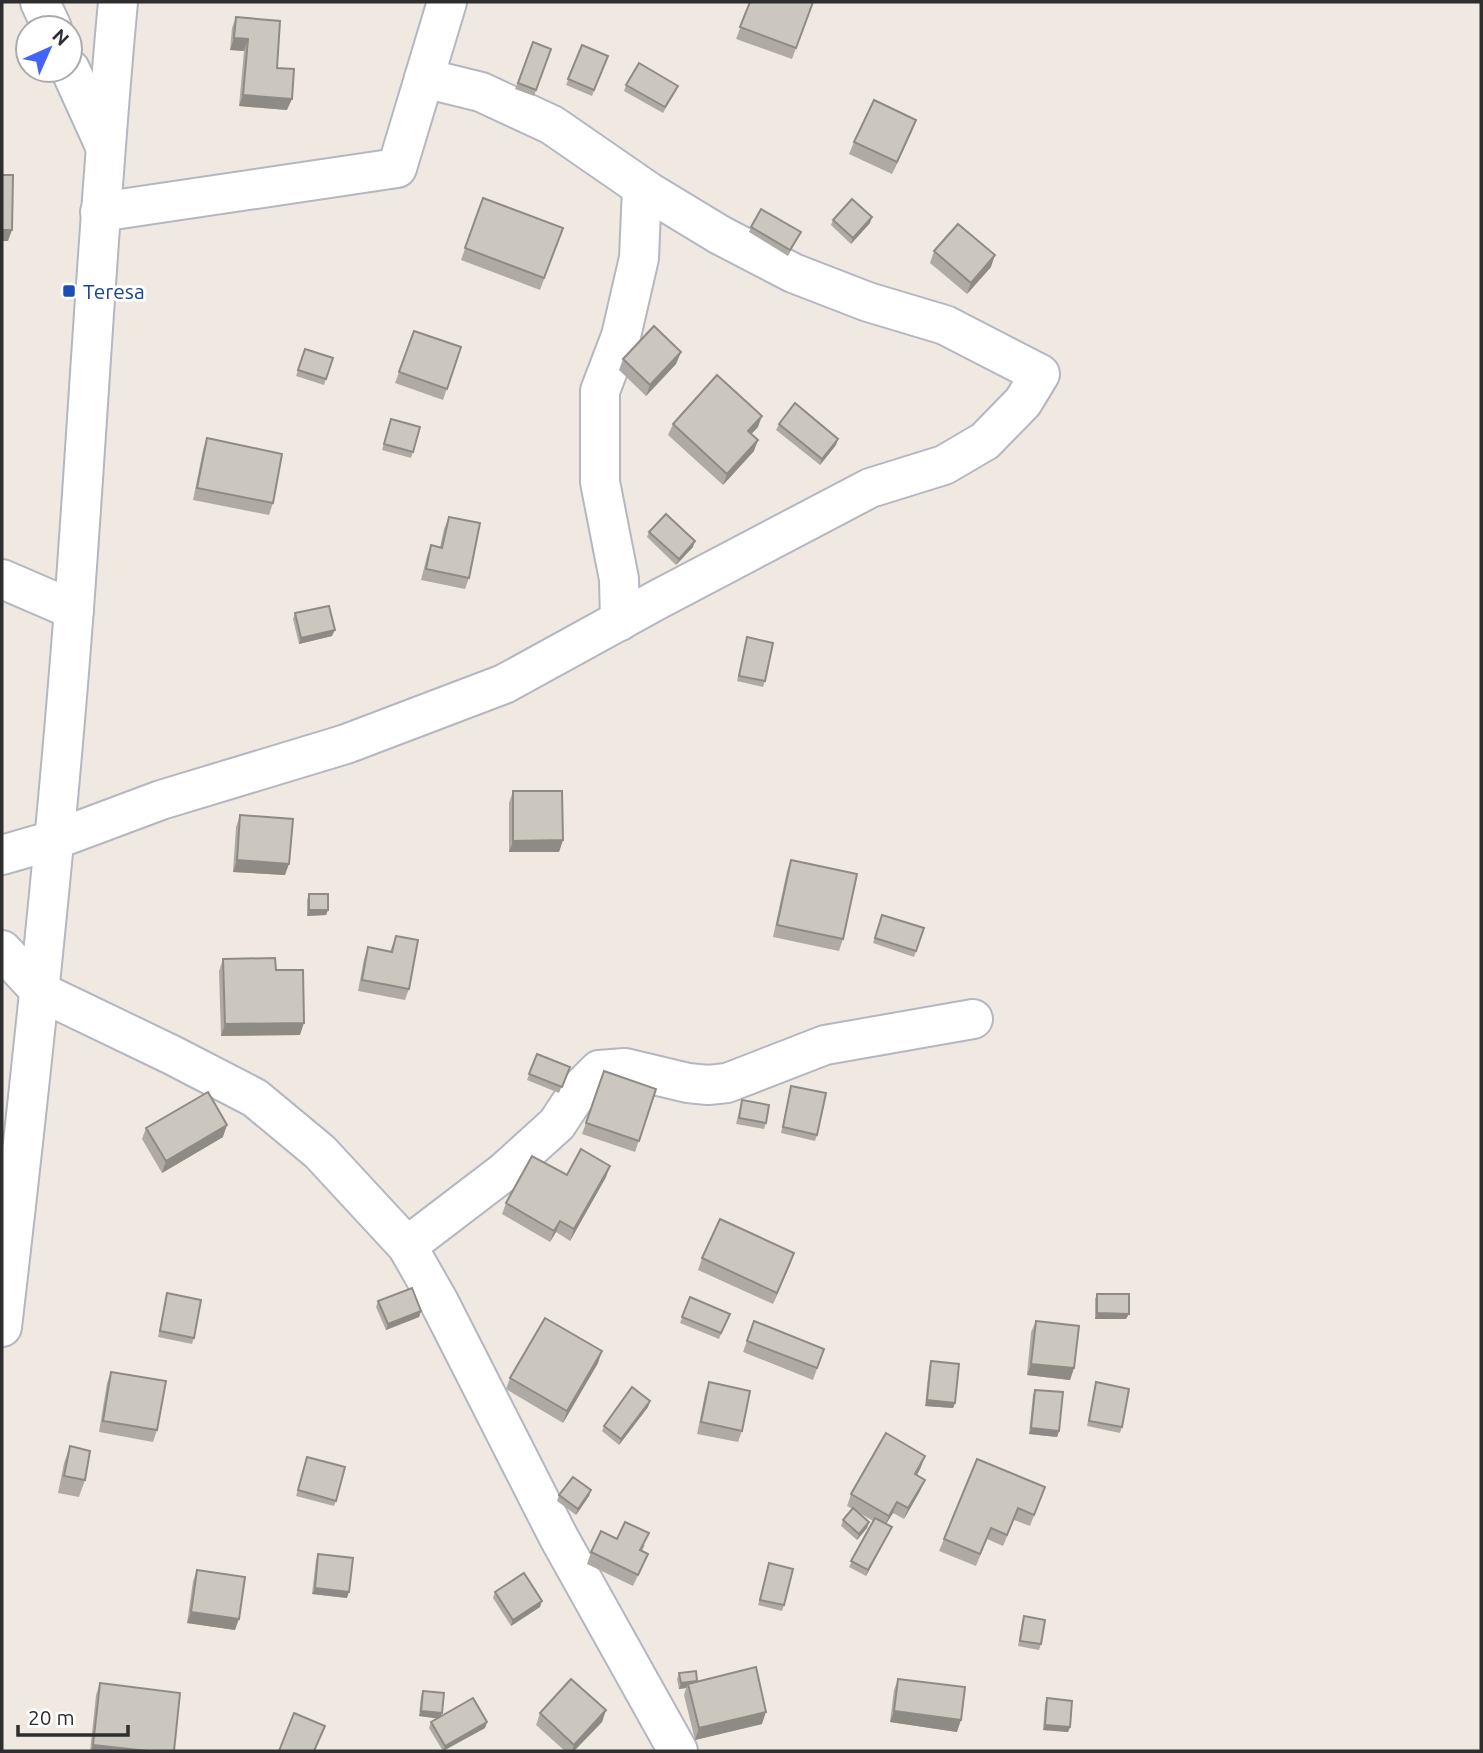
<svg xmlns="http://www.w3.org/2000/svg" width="1483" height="1753" font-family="Ubuntu,sans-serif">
  <rect width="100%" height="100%" fill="#efe9e1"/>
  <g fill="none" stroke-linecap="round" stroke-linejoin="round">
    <g stroke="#b4b7c1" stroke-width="42">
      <g id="minor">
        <path d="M40,2L52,28"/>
        <path d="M70,69L104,144"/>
        <path d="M100,212L397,168L447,2"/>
        <path d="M2,579L74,610"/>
        <path d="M620,621L619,579L600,482V391L621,336L639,258L642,188"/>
        <path d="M2,855L54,840L161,800L346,744L504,684L657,600L870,488L944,465L985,441L1023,402L1040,374L945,325L868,302L793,273L720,235L649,192L552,125L481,92L424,78"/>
        <path d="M2,950L41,992L172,1055L255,1098L320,1152L407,1246L439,1302L558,1536L678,1751"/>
        <path d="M407,1246L504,1172L557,1124L580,1089L599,1070L625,1068L688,1083L708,1085L727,1083L825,1045L973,1019"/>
        <path d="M2,1327C30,1088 56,849 74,608C89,406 99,204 118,2"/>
      </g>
    </g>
    <use href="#minor" stroke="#fff" stroke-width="38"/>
  </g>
  <g fill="#afaba4">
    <path d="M750,2H813L792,59L736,39Z"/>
    <path d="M236,17L287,110L239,106L244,51L230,50L232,28Z"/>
    <path d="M533,42L551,49L534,96L515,89Z"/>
    <path d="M582,45L608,56L592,96L566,85Z"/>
    <path d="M626,85L676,91L663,113L624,91Z"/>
    <path d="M912,131L892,174L849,154L854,142Z"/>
    <path d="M483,198L563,228L540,290L461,260Z"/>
    <path d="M833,220L870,223L851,244L831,225Z"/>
    <path d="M751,227L798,238L788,256L749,232Z"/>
    <path d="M934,251L991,267L967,294L930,263Z"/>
    <path d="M414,331L461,347L443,400L395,383Z"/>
    <path d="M305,349L333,358L324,385L296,376Z"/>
    <path d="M681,352L676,364L646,396L619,370L623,359Z"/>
    <path d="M391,419L413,452L411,458L382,450Z"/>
    <path d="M673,424L758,427L751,434L754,451L723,485L668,435Z"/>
    <path d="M779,424L836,445L820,465L776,430Z"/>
    <path d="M207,438L273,503L269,515L193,500L203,450Z"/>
    <path d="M449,517L469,578L465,589L421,580L427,556L431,545L440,547L444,529Z"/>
    <path d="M649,532L693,547L676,565L647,537Z"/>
    <path d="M295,613L332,636L299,644L293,619Z"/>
    <path d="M747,637L765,681L763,687L737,681Z"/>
    <path d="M513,791L563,840L559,852H509V803Z"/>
    <path d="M240,815L285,875L233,872L236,827Z"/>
    <path d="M791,860L843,939L839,951L773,937L787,871Z"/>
    <path d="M309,894L328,910L326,915L307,916V900Z"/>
    <path d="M882,915L924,928L914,957L873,943Z"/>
    <path d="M396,936L409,989L405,1000L358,991L364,959L368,947L390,952Z"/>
    <path d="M223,959L300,1035L221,1036L219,971Z"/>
    <path d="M537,1054L570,1067L559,1093L527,1080Z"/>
    <path d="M604,1071L656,1089L635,1152L582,1134Z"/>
    <path d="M791,1086L817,1135L815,1141L781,1133Z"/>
    <path d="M742,1100L766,1123L764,1129L736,1124Z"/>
    <path d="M146,1128L223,1137L162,1173L142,1139Z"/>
    <path d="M567,1175L606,1177L570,1241L556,1232L550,1242L502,1214L506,1203Z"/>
    <path d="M794,1253L773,1304L698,1270L702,1258Z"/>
    <path d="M167,1293L194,1338L192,1344L158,1337Z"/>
    <path d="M1097,1294L1126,1319H1095V1299Z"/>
    <path d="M690,1297L730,1314L719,1339L680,1323Z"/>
    <path d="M378,1301L421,1311L419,1317L386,1330L376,1307Z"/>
    <path d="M754,1321L824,1349L813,1380L743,1352Z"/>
    <path d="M1036,1321L1074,1368L1070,1380L1027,1375L1031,1332Z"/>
    <path d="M931,1361L955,1403L953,1408L925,1406L929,1367Z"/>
    <path d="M598,1363L563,1423L506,1389L510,1378Z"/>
    <path d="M111,1372L157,1430L153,1442L99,1432L107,1383Z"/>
    <path d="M709,1382L742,1431L738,1442L697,1434L705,1394Z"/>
    <path d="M1096,1382L1122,1427L1120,1433L1087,1426Z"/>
    <path d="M1035,1390L1059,1431L1057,1437L1029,1434L1033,1395Z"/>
    <path d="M650,1401L648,1407L619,1445L602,1431L604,1426Z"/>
    <path d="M70,1446L85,1480L79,1497L58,1493L64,1463Z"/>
    <path d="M307,1457L336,1501L334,1506L296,1496Z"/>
    <path d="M921,1467L917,1475L920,1491L904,1519L893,1513L886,1524L889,1533L866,1576L849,1567L873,1521L858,1512L869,1522L867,1528L857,1540L841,1526L843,1520L852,1509L847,1506L851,1494Z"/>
    <path d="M1045,1487L1030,1526L1014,1520L1003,1546L987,1539L976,1566L939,1551L944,1539Z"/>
    <path d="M591,1490L589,1496L576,1515L557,1501L559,1495Z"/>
    <path d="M617,1539L645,1545L642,1551L648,1554L633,1586L587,1564L591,1552Z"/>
    <path d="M318,1554L347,1598L312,1594L316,1560Z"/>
    <path d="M769,1563L784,1605L782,1611L758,1605Z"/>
    <path d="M197,1570L235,1630L187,1623L193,1581Z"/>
    <path d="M495,1592L540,1607L511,1626L493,1598Z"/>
    <path d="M1024,1616L1041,1644L1039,1650L1018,1646L1022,1622Z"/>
    <path d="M679,1673L697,1681L762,1724L695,1740L684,1695L686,1688L679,1689L677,1679Z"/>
    <path d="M898,1679L957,1732L890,1722L894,1690Z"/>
    <path d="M100,1683L174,1751H90L96,1695Z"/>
    <path d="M423,1691L441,1717L487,1722L485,1728L443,1751L429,1728L431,1722L438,1718L419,1716L421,1696Z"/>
    <path d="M1047,1698L1070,1727L1068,1732L1043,1730L1045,1704Z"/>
    <path d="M606,1710L602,1722L574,1751H565L536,1725L540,1713Z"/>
  </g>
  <g fill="#8e8b86">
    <path d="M234,38L248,39L244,51L230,50Z"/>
    <path d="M243,95L292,99L287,110L239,106Z"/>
    <path d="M916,120L912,131L892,174L897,162Z"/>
    <path d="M872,217L870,223L851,244L853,238Z"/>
    <path d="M2,230H12L8,241H2Z"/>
    <path d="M995,255L991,267L967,294L971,283Z"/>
    <path d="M681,352L676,364L646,396L650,385Z"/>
    <path d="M762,416L758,427L744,442L748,431Z"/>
    <path d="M838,439L836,445L820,465L822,459Z"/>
    <path d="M758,440L754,451L723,485L727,474Z"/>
    <path d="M695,541L693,547L676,565L679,559Z"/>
    <path d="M335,630L332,636L299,644L301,638Z"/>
    <path d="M563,840L559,852H509L513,841Z"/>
    <path d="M237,860L289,864L285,875L233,872Z"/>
    <path d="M309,910H328L326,915L307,916Z"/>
    <path d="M304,1023L300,1035L221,1036L225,1024Z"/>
    <path d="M227,1125L223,1137L162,1173L166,1161Z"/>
    <path d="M610,1166L606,1177L570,1241L574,1229Z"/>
    <path d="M560,1221L556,1232L550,1242L554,1231Z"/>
    <path d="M794,1253L790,1265L773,1304L777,1293Z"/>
    <path d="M421,1311L419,1317L386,1330L388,1324Z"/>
    <path d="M1097,1313L1129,1314L1126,1319H1095Z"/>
    <path d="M602,1351L598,1363L563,1423L567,1411Z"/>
    <path d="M1031,1364L1074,1368L1070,1380L1027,1375Z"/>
    <path d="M927,1400L955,1403L953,1408L925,1406Z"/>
    <path d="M650,1401L648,1407L619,1445L621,1439Z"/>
    <path d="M1031,1428L1059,1431L1057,1437L1029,1434Z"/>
    <path d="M925,1456L921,1467L911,1486L915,1474Z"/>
    <path d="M925,1480L920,1491L904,1519L908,1508Z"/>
    <path d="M591,1490L589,1496L576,1515L578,1509Z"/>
    <path d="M897,1502L893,1513L884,1527L889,1516Z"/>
    <path d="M869,1522L867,1528L857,1540L859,1534Z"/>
    <path d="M892,1527L889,1533L866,1576L868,1570Z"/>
    <path d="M315,1588L349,1592L347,1598L312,1594Z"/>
    <path d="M542,1601L540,1607L511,1626L513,1620Z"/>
    <path d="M191,1612L239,1619L235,1630L187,1623Z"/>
    <path d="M697,1681L688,1684L686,1688L679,1689L681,1683Z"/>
    <path d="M606,1710L602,1722L574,1751H572L574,1745Z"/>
    <path d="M421,1711L442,1713L440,1719L419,1716Z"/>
    <path d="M894,1711L961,1720L957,1732L890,1722Z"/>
    <path d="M766,1712L762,1724L695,1740L699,1728Z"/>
    <path d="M487,1722L485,1728L443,1751L445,1746Z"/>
    <path d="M1045,1725L1070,1727L1068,1732L1043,1730Z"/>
    <path d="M93,1745L148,1751H91Z"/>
  </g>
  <g fill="#cbc7bf" stroke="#8e8b86" stroke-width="2">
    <path d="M750,2H813L796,48L740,27Z"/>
    <path d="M236,17L280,21L277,68L294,69L292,99L243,95L248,39L234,38Z"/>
    <path d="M533,42L551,49L536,90L518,83Z"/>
    <path d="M582,45L608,56L594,90L568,79Z"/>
    <path d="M639,63L678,86L665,107L626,85Z"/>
    <path d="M874,100L916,120L897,162L854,142Z"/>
    <path d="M2,175H13L12,230H2Z"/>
    <path d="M483,198L563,228L544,278L465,248Z"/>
    <path d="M852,199L872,217L853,238L833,220Z"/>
    <path d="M761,209L801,232L790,250L751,227Z"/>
    <path d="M958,224L995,255L971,283L934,251Z"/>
    <path d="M654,326L681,352L650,385L623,359Z"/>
    <path d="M414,331L461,347L447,389L399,372Z"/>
    <path d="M305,349L333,358L326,379L298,370Z"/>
    <path d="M717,375L762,416L748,431L758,440L727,474L673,424Z"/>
    <path d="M795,403L838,439L822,459L779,424Z"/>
    <path d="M391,419L420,427L413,452L384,444Z"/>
    <path d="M207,438L282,454L273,503L197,488Z"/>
    <path d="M666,514L695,541L679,559L649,532Z"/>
    <path d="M449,517L480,523L469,578L426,569L431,545L442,548Z"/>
    <path d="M329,606L335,630L301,638L295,613Z"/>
    <path d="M747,637L773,643L765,681L739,676Z"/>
    <path d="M513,791H562L563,840L513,841Z"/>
    <path d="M240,815L293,819L289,864L237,860Z"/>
    <path d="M791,860L857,874L843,939L777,925Z"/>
    <rect x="309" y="894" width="19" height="16"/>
    <path d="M882,915L924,928L916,951L875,938Z"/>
    <path d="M396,936L418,940L409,989L362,980L368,947L392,952Z"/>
    <path d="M275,958L276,970H303L304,1023L225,1024L223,959Z"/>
    <path d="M537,1054L570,1067L562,1087L529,1074Z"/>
    <path d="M604,1071L656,1089L639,1141L586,1123Z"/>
    <path d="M791,1086L826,1093L817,1135L783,1127Z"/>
    <path d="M208,1092L227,1125L166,1161L146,1128Z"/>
    <path d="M742,1100L769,1105L766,1123L739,1118Z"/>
    <path d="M581,1149L610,1166L574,1229L560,1221L554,1231L506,1203L532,1156L567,1175Z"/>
    <path d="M720,1219L794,1253L777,1293L702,1258Z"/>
    <path d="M412,1288L421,1311L388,1324L378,1301Z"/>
    <path d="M167,1293L201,1300L194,1338L160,1331Z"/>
    <path d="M1097,1294H1129V1314L1097,1313Z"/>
    <path d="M690,1297L730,1314L721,1333L682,1317Z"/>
    <path d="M545,1318L602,1351L567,1411L510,1378Z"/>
    <path d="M754,1321L824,1349L817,1368L747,1341Z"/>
    <path d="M1036,1321L1079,1326L1074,1368L1031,1364Z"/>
    <path d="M931,1361L959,1364L955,1403L927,1400Z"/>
    <path d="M111,1372L166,1381L157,1430L103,1421Z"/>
    <path d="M709,1382L750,1391L742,1431L701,1422Z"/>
    <path d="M1096,1382L1129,1389L1122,1427L1089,1421Z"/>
    <path d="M632,1387L650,1401L621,1439L604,1426Z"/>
    <path d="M1035,1390L1063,1392L1059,1431L1031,1428Z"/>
    <path d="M886,1433L925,1456L915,1474L925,1480L908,1508L897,1502L889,1516L851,1494Z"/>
    <path d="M70,1446L90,1451L85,1480L64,1476Z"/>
    <path d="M307,1457L345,1467L336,1501L298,1490Z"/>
    <path d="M977,1459L1045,1487L1034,1515L1018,1508L1007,1535L991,1528L980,1554L944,1539Z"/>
    <path d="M573,1477L591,1490L578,1509L559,1495Z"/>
    <path d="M853,1508L869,1522L859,1534L843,1520Z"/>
    <path d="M875,1518L892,1527L868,1570L851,1561Z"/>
    <path d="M625,1522L649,1533L640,1550L648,1554L638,1575L591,1552L601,1531L617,1539Z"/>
    <path d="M318,1554L353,1558L349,1592L315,1588Z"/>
    <path d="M769,1563L793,1569L784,1605L760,1600Z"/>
    <path d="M197,1570L245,1577L239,1619L191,1612Z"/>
    <path d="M524,1573L542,1601L513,1620L495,1592Z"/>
    <path d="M1024,1616L1045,1620L1041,1644L1020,1641Z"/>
    <path d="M756,1667L766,1712L699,1728L688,1684Z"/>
    <path d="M696,1671L697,1681L681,1683L679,1673Z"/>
    <path d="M571,1679L606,1710L574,1745L540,1713Z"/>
    <path d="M898,1679L965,1687L961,1720L894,1711Z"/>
    <path d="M100,1683L180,1693L174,1751H148L93,1745Z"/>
    <path d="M423,1691L444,1693L442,1713L421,1711Z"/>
    <path d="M473,1698L487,1722L445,1746L431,1722Z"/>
    <path d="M1047,1698L1072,1701L1070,1727L1045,1725Z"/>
    <path d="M294,1713L325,1726L314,1751H279Z"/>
  </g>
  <rect fill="#1a4fb4" stroke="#fff" stroke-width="2.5" x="62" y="284" width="14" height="14" rx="3.5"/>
  <g text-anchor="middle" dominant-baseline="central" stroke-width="6" stroke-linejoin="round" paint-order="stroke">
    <g font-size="21" fill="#164399" stroke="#fff" text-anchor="start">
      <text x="83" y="291">Teresa</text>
    </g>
  </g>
  <rect width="1483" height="1753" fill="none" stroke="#2e2e2e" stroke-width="7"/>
  <g transform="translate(49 49) rotate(45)"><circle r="33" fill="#ffffff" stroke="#ababab" stroke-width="2"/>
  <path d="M0-5L12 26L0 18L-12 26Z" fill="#4264fb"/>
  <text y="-10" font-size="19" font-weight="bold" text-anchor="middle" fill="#2e2e2e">N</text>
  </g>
  <path d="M18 1725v10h110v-10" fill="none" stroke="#2e2e2e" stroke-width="3.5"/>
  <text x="28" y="1725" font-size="21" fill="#2e2e2e" stroke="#ffffff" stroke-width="5" paint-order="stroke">20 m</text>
</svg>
